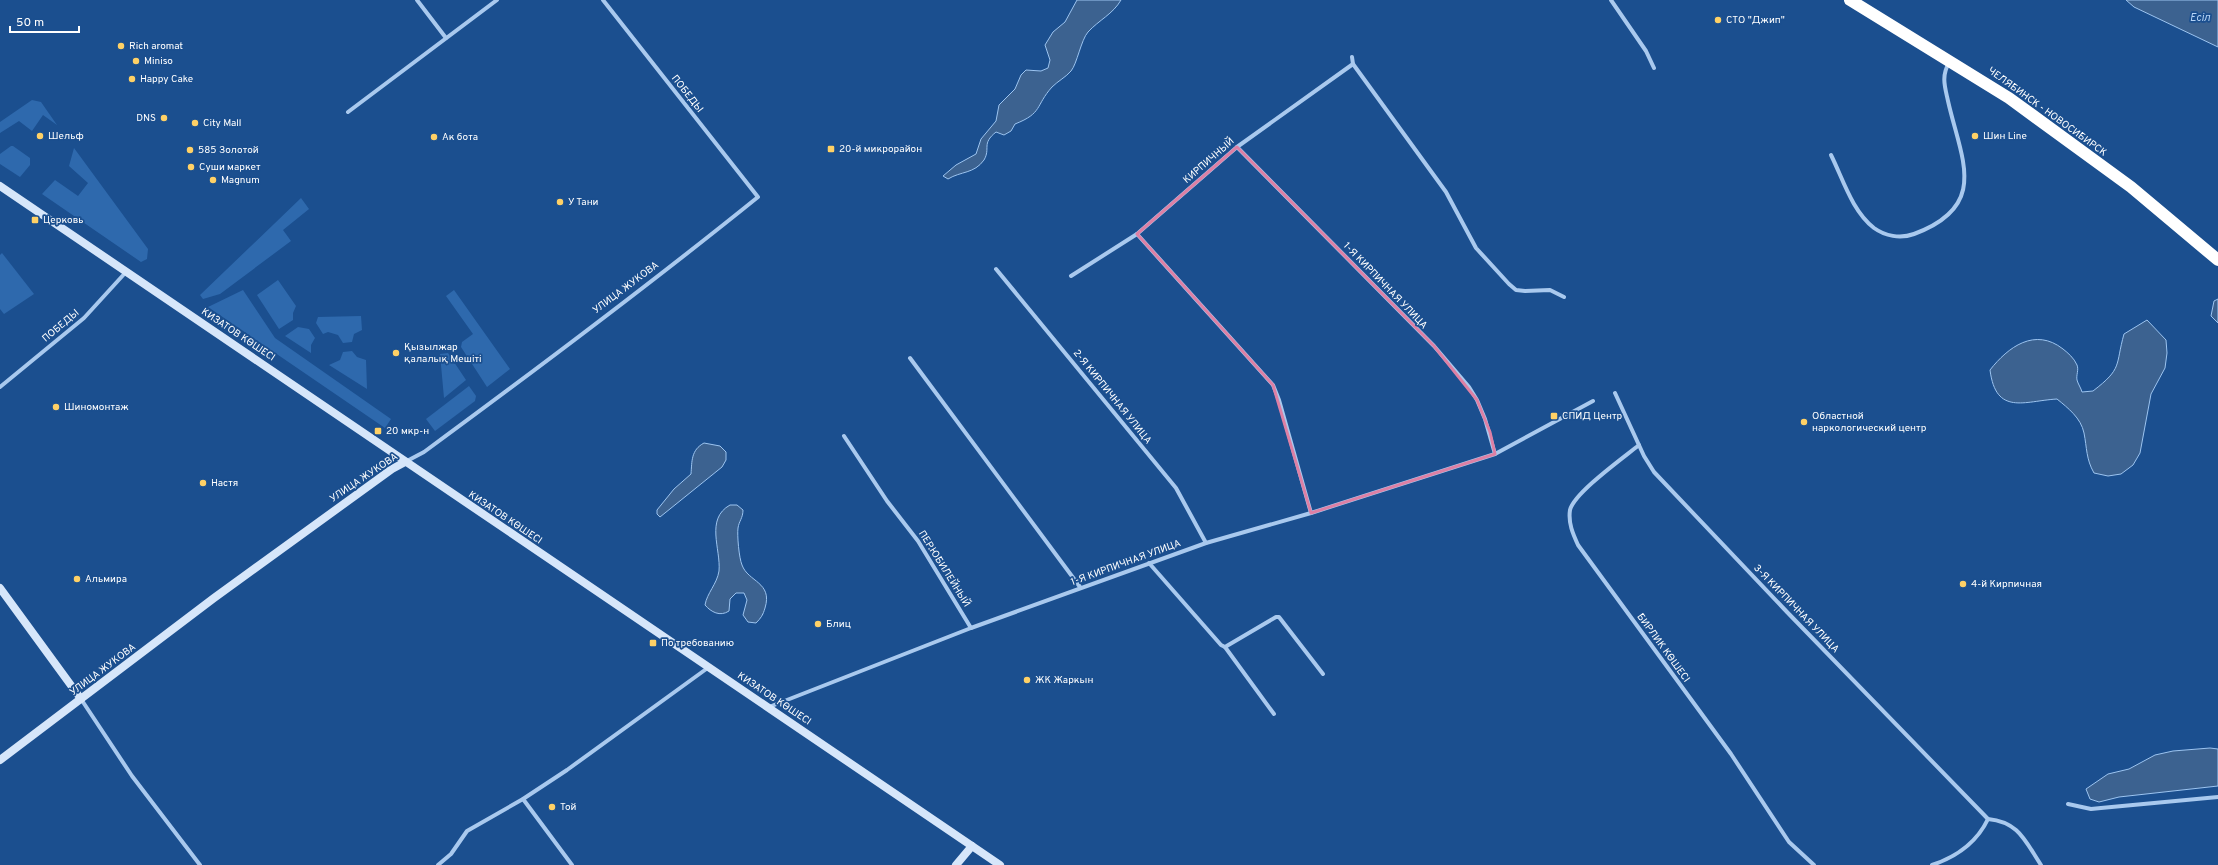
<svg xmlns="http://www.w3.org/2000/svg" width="2218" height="865" font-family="Overpass,sans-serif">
  <rect width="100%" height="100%" fill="#1b4f8f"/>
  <g fill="#2e69ad">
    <path d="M32,100L41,102L57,125L43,115L32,131L19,121L0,133V122Z"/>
    <path d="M11,146H13L30,158V165L20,177L0,164V154Z"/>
    <path d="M74,148L148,249L147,259L141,262L42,194L55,180L78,196L88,183L69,166Z"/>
    <path d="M301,198L309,209L283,230L291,241L220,294L203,299L200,295Z"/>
    <path d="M2,253L34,294L4,314L0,309V255Z"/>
    <path d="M278,280L296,306L293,313V320L279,329L257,295Z"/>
    <path d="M243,290L275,338L391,419L385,428L208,307Z"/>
    <path d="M454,290L510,369L487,387L461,347L462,342L473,334L446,296Z"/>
    <path d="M361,316L362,330L354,334L352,342L343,343L338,335L328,332L323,334L316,323L318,317Z"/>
    <path d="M298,327L309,329L315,338L311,345V353L285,336Z"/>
    <path d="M352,351L357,357L366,360L367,389L329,365L340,360L343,352Z"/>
    <path d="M448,353L466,380L444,398L440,354Z"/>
    <path d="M469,386L476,396L475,401L435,431L426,419Z"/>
  </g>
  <g fill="#3c6290" stroke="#9cc4f0">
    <path d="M1077,0H1121C1113,14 1099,20 1088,32C1081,40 1077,64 1071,71C1066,77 1058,81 1052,87C1035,106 1043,113 1015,124L1011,131L1004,135L996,132C981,144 991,148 984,160C974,174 961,171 948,179L943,176L956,165L976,154L981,139L996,121L999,105L1015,89L1021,75L1026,70L1041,71L1048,68L1050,60L1045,45L1053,32L1065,22Z"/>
    <path d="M2126,0H2218V47L2134,7Z"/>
    <path d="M2218,299V323L2211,316L2214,301Z"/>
    <path d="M2147,320L2166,340L2167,353L2165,368L2151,394L2140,453L2133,465L2121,474L2108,476L2094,473C2086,459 2087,448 2084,433C2081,418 2068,408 2057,399C2024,401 1996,416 1990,370C2008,347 2035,327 2063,349C2068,353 2074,358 2077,365C2079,370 2076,375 2077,380C2078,384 2081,388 2082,392L2093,391C2123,368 2115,366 2124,334Z"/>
    <path d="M704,443L720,446L726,452V460L722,467L660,517L657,514V510L674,489L691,474C692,461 691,450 704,443Z"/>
    <path d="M730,505H737L743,510C743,518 739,521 738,528C737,535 739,558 742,565C748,582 773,582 765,608C763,615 761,618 756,623L748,622L743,615L747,600L744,593H736L730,599L729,611C720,617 711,612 705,605C707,593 717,584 719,571C721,549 705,519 730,505Z"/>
    <path d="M2210,748L2218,749V786L2119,797L2099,802L2090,799L2086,789L2108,774L2129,769L2155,755L2173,751Z"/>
  </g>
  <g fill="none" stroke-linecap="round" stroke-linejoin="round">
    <g stroke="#a9c9ee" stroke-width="4">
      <path d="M417,0L446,38"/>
      <path d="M1611,0L1646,51L1654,68"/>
      <path d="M1353,64L1446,192L1476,248L1509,284L1516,290L1525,291L1550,290L1564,297"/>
      <path d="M348,112L497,0"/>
      <path d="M1237,147L1434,346L1469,387L1477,400L1485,419L1495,454"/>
      <path d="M1831,155C1843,179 1852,211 1874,228C1885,236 1900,239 1914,234C1990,206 1961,159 1948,101C1945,87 1941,76 1949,63"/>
      <path d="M1137,234L1273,385L1279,400L1311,513"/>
      <path d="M996,269L1176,488L1206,543"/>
      <path d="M1071,276L1137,234L1237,147L1353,64L1352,57"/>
      <path d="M910,358L1080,587"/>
      <path d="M0,387L84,318L126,272"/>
      <path d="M1615,393L1644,456L1654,472L1787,612L1988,819C2019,822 2025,841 2041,865"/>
      <path d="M844,436L887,501L918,541L971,628"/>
      <path d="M1639,445C1623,458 1574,493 1570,510C1568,523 1573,534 1578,545L1731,754L1789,842L1814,865"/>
      <path d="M405,462L424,452C537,369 649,285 758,197L603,0"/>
      <path d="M1149,563L1221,645L1225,647L1276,617H1279L1323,674"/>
      <path d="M1225,647L1274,714"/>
      <path d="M81,699L132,776L200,865"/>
      <path d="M769,707L971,628L1206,543L1311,513L1495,454L1593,401"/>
      <path d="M523,799L572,865"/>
      <path d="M2068,804L2091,809L2101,808L2218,797"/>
      <path d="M438,865L451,854L467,831L523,799L567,770L709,667"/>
      <path d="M1932,865C1956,857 1977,842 1988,819"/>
    </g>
    <g stroke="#d6e6fa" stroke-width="8">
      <path d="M0,186L1000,865"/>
      <path d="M0,588L81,699"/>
      <path d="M0,760L214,598L392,469L405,462"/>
      <path d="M956,865L972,846"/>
    </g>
    <path stroke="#fff" stroke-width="12" d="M1850,0L2009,98L2131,187L2218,260"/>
  </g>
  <path fill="none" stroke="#dd80a5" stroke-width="3" stroke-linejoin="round" d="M1237,147L1434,346L1477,400L1490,432L1495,454L1311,513L1273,385L1137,234Z"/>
  <g fill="#ffd166" stroke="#1b4f8f" stroke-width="1.5">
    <circle cx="1718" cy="20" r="4"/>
    <circle cx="121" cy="46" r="4"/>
    <circle cx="136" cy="61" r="4"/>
    <circle cx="132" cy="79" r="4"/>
    <circle cx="164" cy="118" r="4"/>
    <circle cx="195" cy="123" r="4"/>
    <circle cx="40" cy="136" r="4"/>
    <circle cx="1975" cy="136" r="4"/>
    <circle cx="434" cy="137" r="4"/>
    <rect x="827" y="145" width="8" height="8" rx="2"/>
    <circle cx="190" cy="150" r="4"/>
    <circle cx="191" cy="167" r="4"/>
    <circle cx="213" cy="180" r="4"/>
    <circle cx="560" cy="202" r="4"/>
    <rect x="31" y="216" width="8" height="8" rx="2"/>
    <circle cx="396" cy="353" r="4"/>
    <circle cx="56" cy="407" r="4"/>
    <rect x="1550" y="412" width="8" height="8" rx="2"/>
    <circle cx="1804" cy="422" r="4"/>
    <rect x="374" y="427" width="8" height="8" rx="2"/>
    <circle cx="203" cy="483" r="4"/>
    <circle cx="77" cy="579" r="4"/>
    <circle cx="1963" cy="584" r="4"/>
    <circle cx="818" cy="624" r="4"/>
    <rect x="649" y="639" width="8" height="8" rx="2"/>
    <circle cx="1027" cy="680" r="4"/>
    <circle cx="552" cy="807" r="4"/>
  </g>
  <g text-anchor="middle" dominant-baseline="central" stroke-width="3.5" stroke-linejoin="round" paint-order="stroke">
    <g font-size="10" fill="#fff" stroke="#1b4f8f" text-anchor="start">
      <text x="1726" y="20">СТО "Джип"</text>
      <text x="129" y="46">Rich aromat</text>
      <text x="144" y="61">Miniso</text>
      <text x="140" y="79">Happy Cake</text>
      <text x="156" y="118" text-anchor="end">DNS</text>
      <text x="203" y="123">City Mall</text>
      <text x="48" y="136">Шельф</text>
      <text x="1983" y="136">Шин Line</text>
      <text x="442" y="137">Ак бота</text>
      <text x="839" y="149">20-й микрорайон</text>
      <text x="198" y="150">585 Золотой</text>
      <text x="199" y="167">Суши маркет</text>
      <text x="221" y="180">Magnum</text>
      <text x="568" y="202">У Тани</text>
      <text x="43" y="220">Церковь</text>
      <text x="404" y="347">Қызылжар<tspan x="404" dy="12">қалалық Мешіті</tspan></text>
      <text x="64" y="407">Шиномонтаж</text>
      <text x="1562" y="416">СПИД Центр</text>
      <text x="1812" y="416">Областной<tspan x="1812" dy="12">наркологический центр</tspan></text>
      <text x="386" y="431">20 мкр-н</text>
      <text x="211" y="483">Настя</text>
      <text x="85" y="579">Альмира</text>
      <text x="1971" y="584">4-й Кирпичная</text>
      <text x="826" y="624">Блиц</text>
      <text x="661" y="643">По требованию</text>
      <text x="1035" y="680">ЖК Жаркын</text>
      <text x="560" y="807">Той</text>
    </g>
    <g font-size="10" fill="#fff" stroke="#1b4f8f">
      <text transform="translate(687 94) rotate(52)">ПОБЕДЫ</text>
      <text transform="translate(2047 112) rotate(36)">ЧЕЛЯБИНСК - НОВОСИБИРСК</text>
      <text transform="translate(1209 161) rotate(-41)">КИРПИЧНЫЙ</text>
      <text transform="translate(1385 286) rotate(46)">1-Я КИРПИЧНАЯ УЛИЦА</text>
      <text transform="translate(626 288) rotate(-37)">УЛИЦА ЖУКОВА</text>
      <text transform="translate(61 326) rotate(-40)">ПОБЕДЫ</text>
      <text transform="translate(238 335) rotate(34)">КИЗАТОВ КӨШЕСІ</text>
      <text transform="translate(1112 397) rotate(51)">2-Я КИРПИЧНАЯ УЛИЦА</text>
      <text transform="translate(364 478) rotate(-34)">УЛИЦА ЖУКОВА</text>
      <text transform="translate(505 518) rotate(34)">КИЗАТОВ КӨШЕСІ</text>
      <text transform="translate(1126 563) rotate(-20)">1-Я КИРПИЧНАЯ УЛИЦА</text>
      <text transform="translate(944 569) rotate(58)">ПЕР.ЮБИЛЕЙНЫЙ</text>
      <text transform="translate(1796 609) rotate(46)">3-Я КИРПИЧНАЯ УЛИЦА</text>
      <text transform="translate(1663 648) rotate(54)">БИРЛИК КӨШЕСІ</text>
      <text transform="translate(103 670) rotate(-37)">УЛИЦА ЖУКОВА</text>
      <text transform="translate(774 699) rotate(34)">КИЗАТОВ КӨШЕСІ</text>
    </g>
    <g font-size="11" font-style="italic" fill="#b5d3f5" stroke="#1b4f8f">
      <text x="2200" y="18">Есіл</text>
    </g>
  </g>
  <path d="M10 26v6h69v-6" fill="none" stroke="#ffffff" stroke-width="2"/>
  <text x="16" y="26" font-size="12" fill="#ffffff" stroke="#1b4f8f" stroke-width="3" paint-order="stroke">50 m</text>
</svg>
